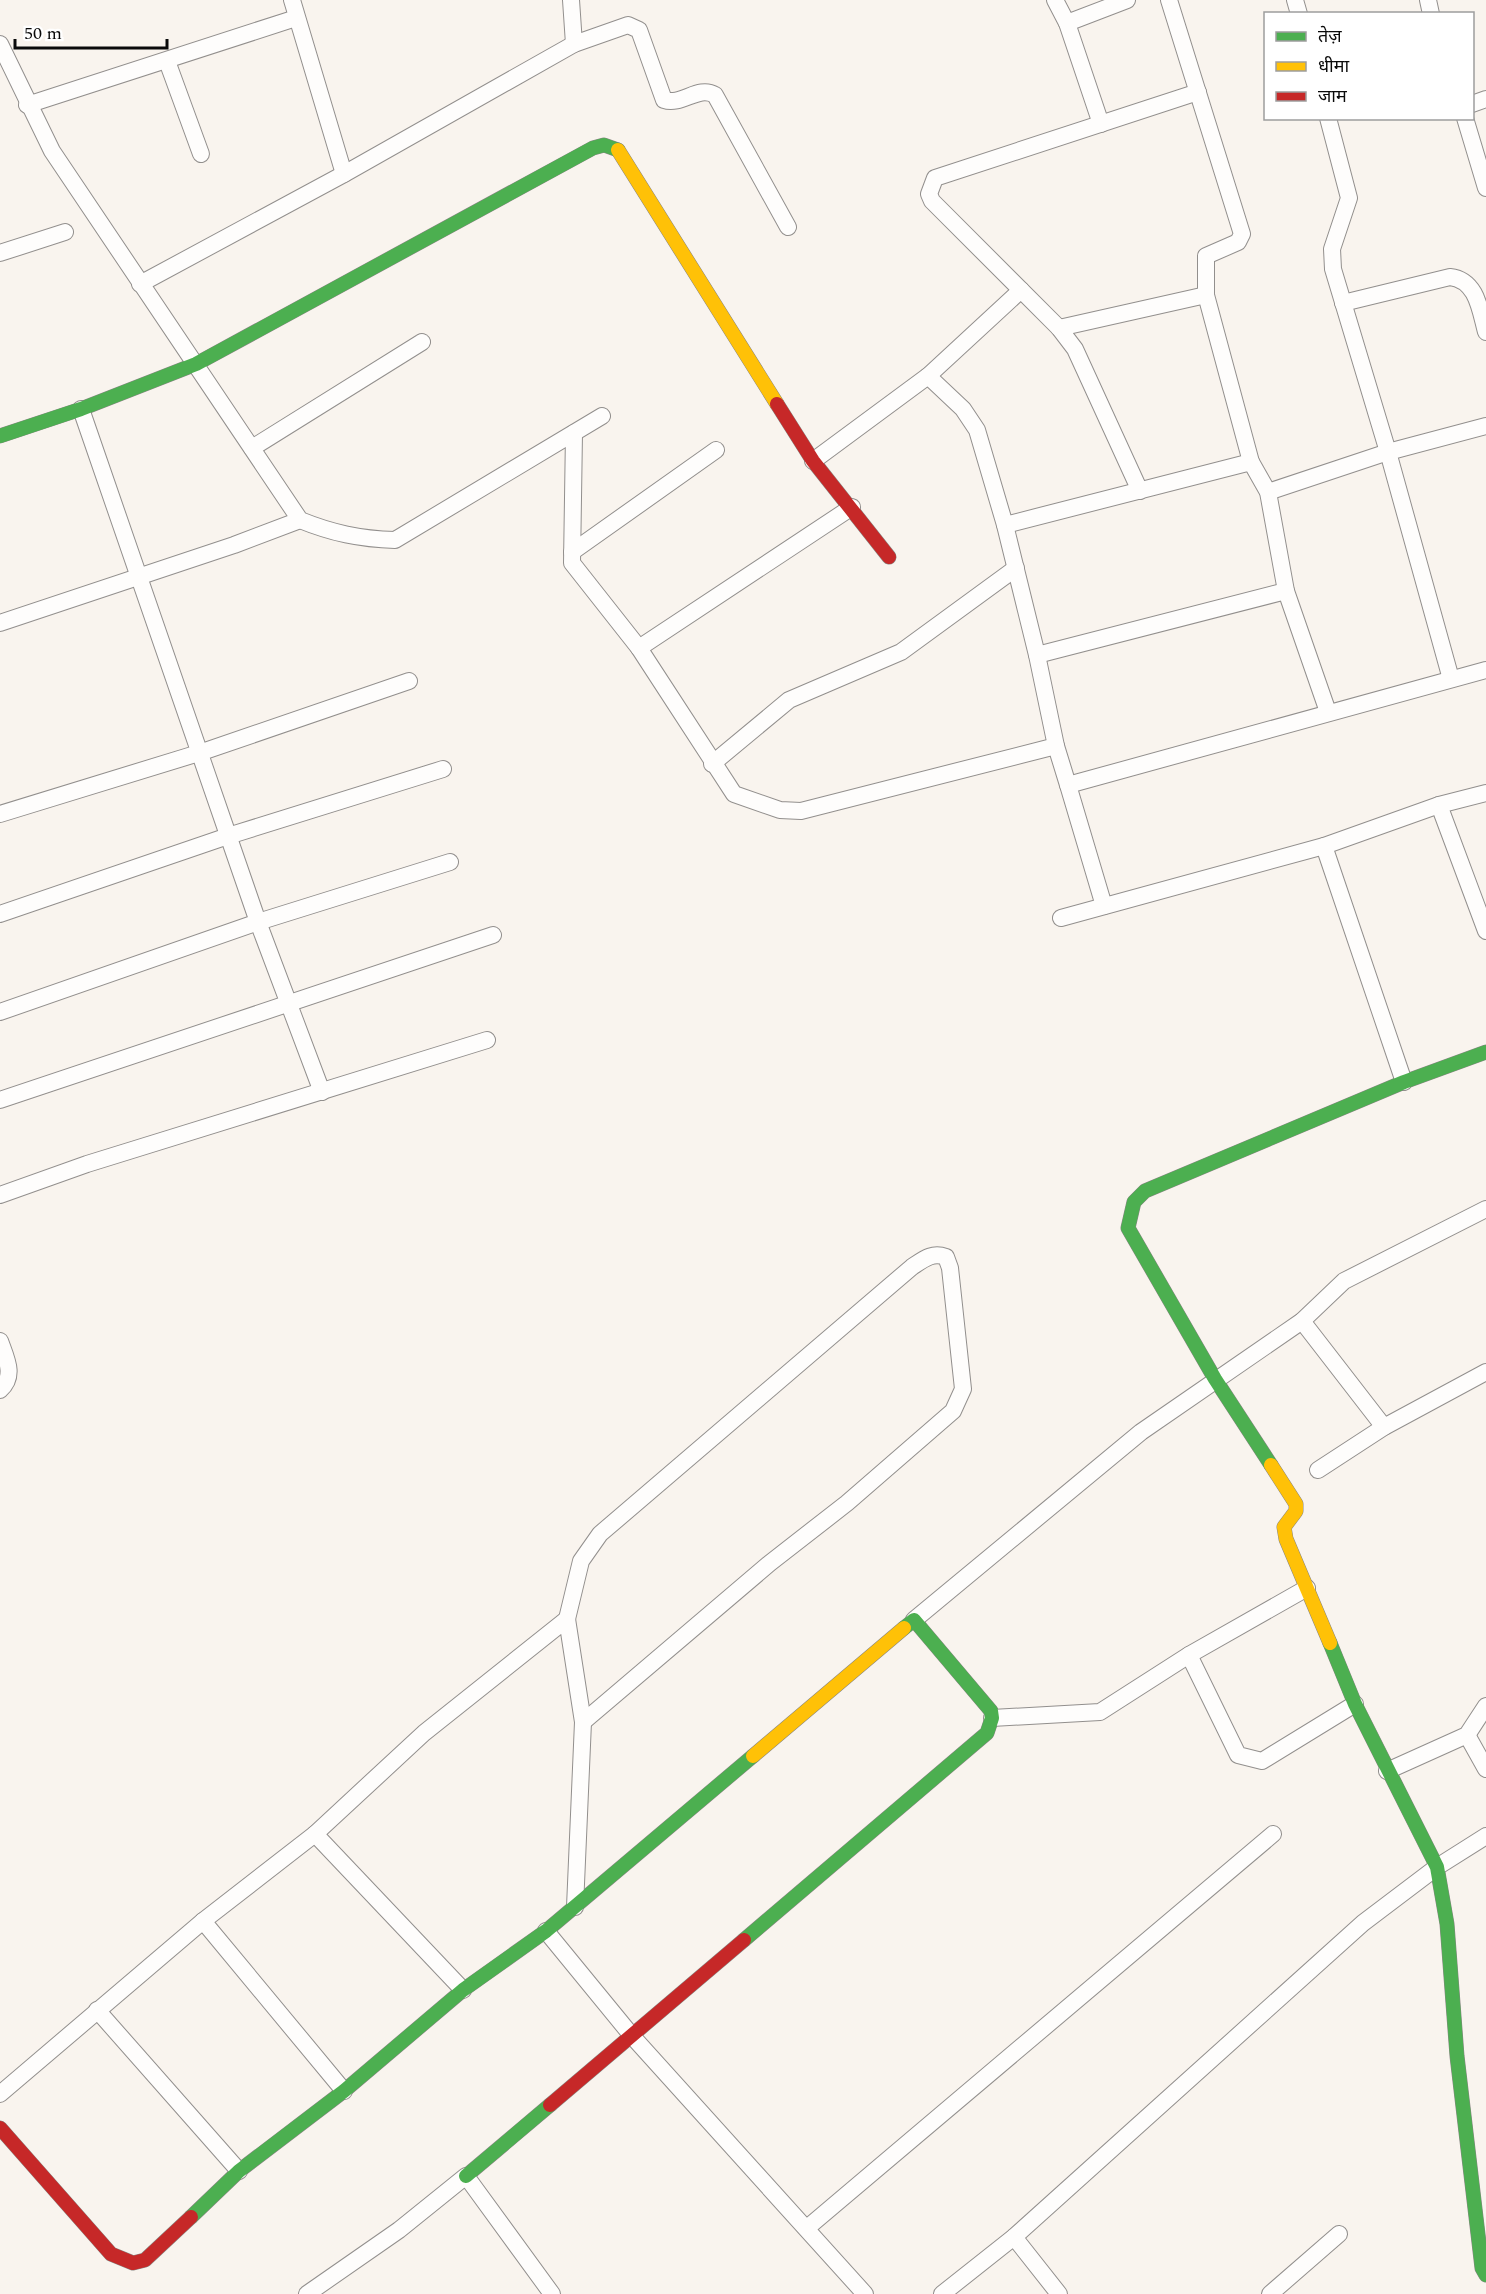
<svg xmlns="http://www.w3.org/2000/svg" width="1486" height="2294" font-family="Spectral,'Noto Sans Devanagari',serif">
  <rect width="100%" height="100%" fill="#f9f4ee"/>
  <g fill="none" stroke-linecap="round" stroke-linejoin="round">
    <g stroke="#928f8d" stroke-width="18">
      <g id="street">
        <path d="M292,0L344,174"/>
        <path d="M571,0L574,44"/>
        <path d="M1055,0L1067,23L1101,124"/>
        <path d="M1169,0L1242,234L1238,242L1206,256V295L1251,462"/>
        <path d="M1295,0L1299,14"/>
        <path d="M1428,0L1431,14"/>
        <path d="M1067,23L1127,0"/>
        <path d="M0,44L52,151L300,520C332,533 360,539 395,540L602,416"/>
        <path d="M167,61L201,154"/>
        <path d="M1472,104L1486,99"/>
        <path d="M27,105L296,18"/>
        <path d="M1328,118L1349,198L1332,249L1333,269L1388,452L1451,679"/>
        <path d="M1465,118L1486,188"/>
        <path d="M0,253L65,232"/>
        <path d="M140,284L344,174L574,44L628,25L639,30L664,100C682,106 698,85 715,95L788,227"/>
        <path d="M1343,303L1450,277C1477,280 1480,310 1486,332"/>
        <path d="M1059,328L1206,295"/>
        <path d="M928,376L963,409L977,430L1005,525L1037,655L1056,746L1068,785L1486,670"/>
        <path d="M81,409L258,922L322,1092"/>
        <path d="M574,433L572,563L639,648L734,794L780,810L801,811L1056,746"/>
        <path d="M252,448L422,342"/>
        <path d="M813,461L928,376L1021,290"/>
        <path d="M1140,491L1075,349L1059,328L932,201L929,194L935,178L1198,92"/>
        <path d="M1268,492L1388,452L1486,426"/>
        <path d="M1005,525L1251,462L1268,492L1286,591L1328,712"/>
        <path d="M572,552L716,450"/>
        <path d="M0,623L234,545L300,520"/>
        <path d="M639,648L852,507"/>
        <path d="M1037,655L1286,591"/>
        <path d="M712,764L789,700L901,652L1016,568"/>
        <path d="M1068,785L1104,906"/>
        <path d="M1439,805L1486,931"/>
        <path d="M0,814L202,752L409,681"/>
        <path d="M1324,846L1404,1082"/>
        <path d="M0,914L228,836L443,769"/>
        <path d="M1061,918L1324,846L1439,805L1486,793"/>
        <path d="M0,1012L258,922L450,862"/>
        <path d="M0,1100L493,935"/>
        <path d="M0,1195L87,1164L487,1040"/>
        <path d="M1302,1321L1384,1427"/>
        <path d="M0,1341C6,1358 16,1376 0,1390"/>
        <path d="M1318,1470L1384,1427L1486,1372"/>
        <path d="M567,1619L581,1561L600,1534L912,1267C924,1259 932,1252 946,1257L950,1268L963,1389L953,1411L847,1503L770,1563L583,1722"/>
        <path d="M914,1620L1141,1432L1302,1321L1344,1281L1486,1209"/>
        <path d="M1189,1655L1238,1755L1262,1761L1355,1704"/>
        <path d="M992,1718L1100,1712L1189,1655L1307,1588"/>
        <path d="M1467,1735L1486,1769"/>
        <path d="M1387,1771L1467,1735L1486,1706"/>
        <path d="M315,1834L463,1990"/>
        <path d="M203,1921L344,2091"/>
        <path d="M546,1931L632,2036L865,2294"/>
        <path d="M97,2010L239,2171"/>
        <path d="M0,2094L203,1921L315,1834L424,1733L567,1619L583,1722L575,1907"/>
        <path d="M807,2228L1273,1834"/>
        <path d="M1014,2237L1059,2294"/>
        <path d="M307,2294L399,2230L466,2176L552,2294"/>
        <path d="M942,2294L1014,2237L1363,1923L1437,1867L1486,1836"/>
        <path d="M1270,2294L1339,2234"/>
      </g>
    </g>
    <g stroke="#888683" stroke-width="15">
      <g id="fast">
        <path d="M0,436L81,409L196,364L593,148L604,145L618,150"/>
        <path d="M1271,1465L1215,1379L1128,1228L1134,1202L1145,1191L1404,1082L1486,1052"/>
        <path d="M1330,1643L1355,1704L1437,1867L1447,1924L1457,2056L1482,2268L1486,2275"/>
        <path d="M744,1940L987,1733L992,1718L991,1711L914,1620L904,1628"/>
        <path d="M466,2176L550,2105"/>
        <path d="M191,2217L239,2171L344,2091L463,1990L546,1931L753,1756"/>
      </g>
    </g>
    <g stroke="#888683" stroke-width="15">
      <g id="slow">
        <path d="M618,150L777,404"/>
        <path d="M1271,1465L1296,1504V1511L1284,1527L1286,1539L1330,1643"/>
        <path d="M753,1756L904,1628"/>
      </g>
    </g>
    <g stroke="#888683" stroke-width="15">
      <g id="jam">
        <path d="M777,404L813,461L889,557"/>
        <path d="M550,2105L744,1940"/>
        <path d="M0,2128L111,2254L133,2263L145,2260L191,2217"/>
      </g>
    </g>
    <use href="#street" stroke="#fefdfc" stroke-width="16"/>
    <use href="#fast" stroke="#4caf50" stroke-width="14"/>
    <use href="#slow" stroke="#ffc107" stroke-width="14"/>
    <use href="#jam" stroke="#c62828" stroke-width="14"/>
  </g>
  <rect x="1264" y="12" width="210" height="108" fill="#ffffff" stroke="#9d9d9d" stroke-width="1.5"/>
  <rect x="1276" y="32" width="30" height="9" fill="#4caf50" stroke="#9d9d9d" stroke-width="1.5"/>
  <text x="1318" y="42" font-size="18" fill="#0a0a0a">तेज़</text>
  <rect x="1276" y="62" width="30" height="9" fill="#ffc107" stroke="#9d9d9d" stroke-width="1.5"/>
  <text x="1318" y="72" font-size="18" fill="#0a0a0a">धीमा</text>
  <rect x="1276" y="92" width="30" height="9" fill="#c62828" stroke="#9d9d9d" stroke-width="1.5"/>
  <text x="1318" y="102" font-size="18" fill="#0a0a0a">जाम</text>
  <path d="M15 39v9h152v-9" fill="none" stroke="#0a0a0a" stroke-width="3"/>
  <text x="24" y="39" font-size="18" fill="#0a0a0a" stroke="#ffffff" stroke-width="4.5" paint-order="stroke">50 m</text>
</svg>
